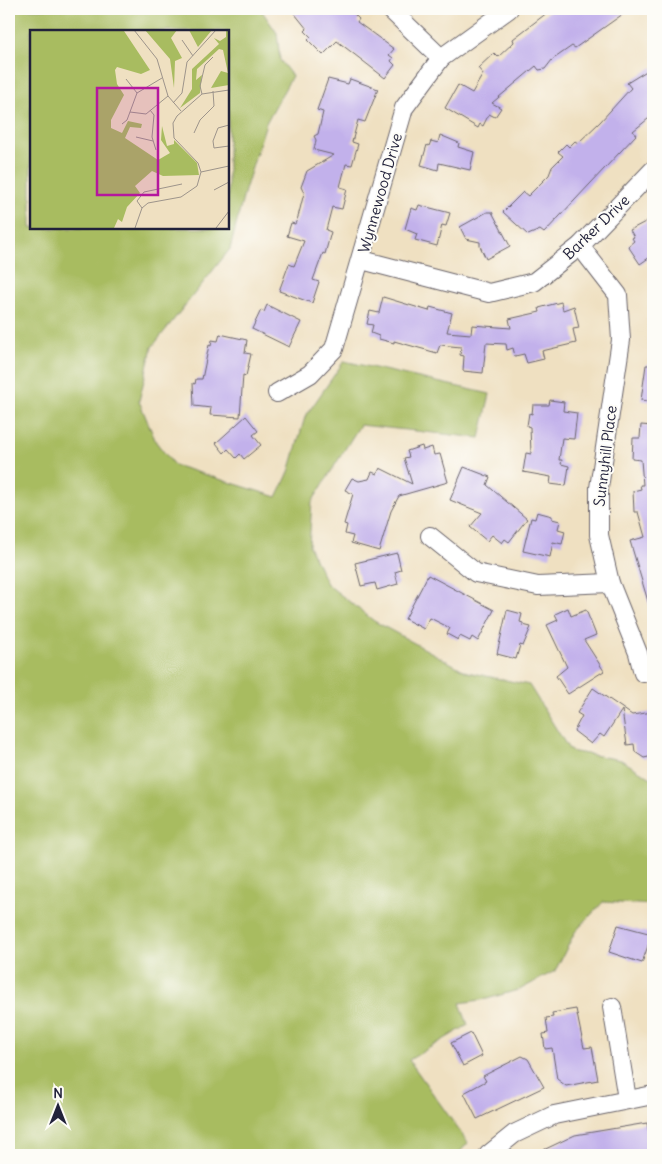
<svg xmlns="http://www.w3.org/2000/svg" width="662" height="1164" font-family="Delius,sans-serif">
  <rect width="100%" height="100%" fill="#fdfcf7"/>
  <filter id="ink" filterUnits="userSpaceOnUse"><feTurbulence type="fractalNoise" baseFrequency=".02" numOctaves="2"/><feDisplacementMap in="SourceGraphic" scale="10" xChannelSelector="R" yChannelSelector="G"/><feConvolveMatrix kernelMatrix="1 2 1 2 8 2 1 2 1" color-interpolation-filters="sRGB"/></filter>
  <filter id="wash" filterUnits="userSpaceOnUse"><feTurbulence type="fractalNoise" baseFrequency=".0096" numOctaves="4" result="noise"/><feDisplacementMap in="SourceGraphic" scale="20" xChannelSelector="R" yChannelSelector="G"/><feGaussianBlur stdDeviation="1.12" result="paint"/><feColorMatrix in="noise" values="0 0 0 0 0 0 0 0 0 0 0 0 0 0 0 0 0 1.4 0 .05"/><feComposite in="paint" operator="in"/></filter>
  <g filter="url(#wash)">
    <rect width="100%" height="100%" fill="#efe0c1"/>
    <path fill="#a8bc60" stroke="#656f4e" fill-rule="evenodd" d="M9,9H260L262,11L277,33L280,60L292,76L266,123L245,190L230,249L152,347L139,401L156,442L174,465L277,497L289,472L305,417L344,361L490,394L480,438L360,425L312,502L309,546L327,584L374,621L467,672L529,685L570,751L621,760L653,779V905L603,902L575,932L555,971L521,989L487,999L460,1003L468,1025L409,1060L468,1143L457,1155H9ZM31,31H228V228H31Z"/>
    <g id="blocks">
      <g fill="#c2b1eb">
        <path d="M291,9H349L359,19L357,22L394,49L389,55L393,58L391,61L395,65L385,78L337,41L323,55L308,40L311,37L305,31L307,29Z"/>
        <path d="M552,9H630L575,48L572,46L552,60L545,69L539,70L536,66L492,103L501,108L495,117L489,114L483,126L480,124L478,128L445,108L458,85L472,93L483,74L478,68L494,53L498,57L514,42L513,39Z"/>
        <path d="M653,67V115L633,131L636,135L544,233L540,230L528,235L503,212L523,192L528,196L549,175L552,167L563,156L558,152L566,144L569,147L575,141L578,143L600,122L631,88L627,83Z"/>
        <path d="M328,79L348,84L350,79L378,89L365,122L358,120L352,142L358,144L352,165L346,164L340,187L347,189L342,209L332,207L326,230L331,232L325,254L323,253L313,280L319,282L312,303L279,291L289,264L294,266L304,241L287,236L291,223L295,224L298,217L304,193L301,187L307,171L334,155L314,150L316,140L314,136L318,134L323,112L317,110Z"/>
        <path d="M440,135L459,143L458,147L474,152L470,170L439,163L438,170L421,165L427,145L429,146L431,141L438,143Z"/>
        <path d="M419,205L450,213L446,226L442,225L437,246L415,240L417,234L405,229L411,208L417,210Z"/>
        <path d="M487,212H492L510,246L486,259L480,246V242L466,239L460,227Z"/>
        <path d="M647,221L653,229V255L640,264L628,246L634,241L632,238L634,237L630,230Z"/>
        <path d="M383,297L429,311L430,307L452,313L447,332L471,334L472,325L511,328L509,319L540,312L539,308L561,302L563,310L574,306L579,328L573,329L576,343L542,351L544,359L527,363L524,354L515,356L513,348L507,350L506,344L486,343L483,373L463,371L464,356L460,355L461,347L440,345L437,353L394,341V343L379,339V336L371,333L373,325L367,324L370,311L379,313Z"/>
        <path d="M267,305L301,322L289,347L252,329L261,310L264,312Z"/>
        <path d="M220,334L247,340L245,353L251,354L246,376L243,375L240,417L210,415L211,408L194,406L193,383L195,384L196,379H202L209,345L211,346L212,340L218,341Z"/>
        <path d="M646,365H653V402L641,400Z"/>
        <path d="M550,400L564,402L563,411L577,413L574,439L562,438L559,460H562L561,464L569,466L566,486L550,484L551,477L523,472L526,453L531,454L530,427L527,426L529,413L532,414L533,405H549Z"/>
        <path d="M246,416L258,431L253,435L261,445L244,459L240,454L236,458L228,449L224,453L216,443Z"/>
        <path d="M641,425L653,426V608H650L630,541L645,537L638,512H634L633,491L641,489L640,485H643L641,460L632,459L633,438H640Z"/>
        <path d="M422,446L423,450L432,447L434,455L440,454L448,482L399,496L391,511L379,551L351,543L353,536L345,534L347,525L344,524L353,494L345,490L352,478L359,481L369,479L372,472L377,474L380,468L412,484L404,458L409,457L407,451Z"/>
        <path d="M464,467L490,477L487,485L527,519L509,542L505,539L502,543L492,535L487,541L470,527L482,513L450,500Z"/>
        <path d="M537,512L552,516V519L560,521L558,529L565,531L562,544L553,542L550,557L523,551L531,518L535,519Z"/>
        <path d="M397,553L401,570L395,572L398,584L377,590L375,583L361,586L355,563Z"/>
        <path d="M428,575L494,610L478,641L472,637L470,641L460,636L458,640L447,634L450,628L430,618L424,629L405,619Z"/>
        <path d="M568,608L571,616L586,610L596,635L584,640L604,671L568,694L556,676L567,667L547,625L558,620L555,614Z"/>
        <path d="M507,610L522,614L520,622L523,623V625L531,627L523,646L520,645L516,659L497,654Z"/>
        <path d="M593,688L632,715L653,712V756L644,758L635,752L634,744L627,745L622,710L604,737L600,734L591,744L574,731L582,716L577,713Z"/>
        <path d="M618,925L652,934L642,963L609,952Z"/>
        <path d="M576,1009L584,1048L592,1047L598,1080L566,1086L557,1079L552,1048L545,1049L543,1034L548,1033L546,1018L553,1017L552,1013Z"/>
        <path d="M471,1033L482,1056L463,1066L451,1043Z"/>
        <path d="M522,1056L528,1059L544,1087L477,1119L464,1093L486,1081L483,1076Z"/>
        <path d="M647,1123L653,1155H533L575,1135Z"/>
      </g>
    </g>
  </g>
  <g filter="url(#ink)">
    <use href="#blocks" fill-opacity="0" stroke="#6a646a" stroke-width="1"/>
    <g fill="none" stroke-linecap="round" stroke-linejoin="round">
      <g stroke="#6a646a" stroke-width="20">
        <g id="street">
          <path d="M390,9L441,58"/>
          <path d="M580,246L618,295L621,340L599,488V535L610,583L638,653L643,673"/>
          <path d="M362,260L489,293L534,282L580,246L653,170"/>
          <path d="M277,393L310,374L334,349L404,108L441,58L509,9"/>
          <path d="M430,536L476,573L538,586L610,583"/>
          <path d="M612,1007L627,1099"/>
          <path d="M488,1155L514,1134L554,1115L653,1095"/>
        </g>
      </g>
      <use href="#street" stroke="#fff" stroke-width="18"/>
    </g>
  </g>
  <g text-anchor="middle" dominant-baseline="central" stroke-width="4" stroke-linejoin="round" paint-order="stroke">
    <g font-size="15" fill="#22223b" stroke="#fdfcf7">
      <text transform="translate(380 193) rotate(-74)">Wynnewood Drive</text>
      <text transform="translate(596 227) rotate(-44)">Barker Drive</text>
      <text transform="translate(605 456) rotate(-83)">Sunnyhill Place</text>
    </g>
  </g>
  <g transform="translate(30 30)">
    <rect width="199" height="199" fill="#efe0c1"/>
    <path d="M0,0L94,1L120,40L111,44L87,37L85,40L87,54L94,65L81,90V98L92,103L98,91L112,94L111,98L100,97L95,108L128,130L140,123L131,110L132,96L137,116L144,114V110L167,133L169,145L133,146L122,141L105,156L110,163L97,177L92,192L88,189L84,198H0ZM115,0H147L141,8L152,28L145,31L144,58L140,29ZM159,0H182L168,17ZM196,0H199V55L181,58L191,41L198,43L193,20L189,19L167,39L166,50L172,45L170,63L150,78L162,59V39L189,14L184,8L190,11L196,7Z" fill="#a8bc60"/>
    <path fill="none" stroke="#9d948b" stroke-width="1" d="M104,0L127,29L138,66L151,81M152,10L163,26M96,49L107,63M172,64L170,56L175,35L183,27M143,73L152,63L157,32L186,0M120,80L124,85L122,107L126,120M100,82L116,84L138,66M92,94L97,90L107,63L132,48M199,95L188,98L183,111L184,118L199,116M164,103L170,90L184,76L183,61M106,107L123,111M171,142L199,136M184,160L199,152M112,178L107,171L114,162L152,154M105,198L112,178L118,173L151,167L167,156L171,142L168,133L144,108L143,93L147,86L172,64L199,60M186,198L199,181"/>
    <path fill="#b5179e" fill-opacity="0.15" stroke="#b5179e" stroke-width="2.5" d="M67,58H128V165H67Z"/>
    <rect width="199" height="199" fill="none" stroke="#22223b" stroke-width="2.5"/>
  </g>
  <rect width="662" height="1164" fill="none" stroke="#fdfcf7" stroke-width="30"/>
  <g transform="translate(58 1106)" stroke="#fdfcf7" stroke-width="4" paint-order="stroke">
  <path d="M0-4L9 19L0 12L-9 19Z" fill="#22223b"/>
  <text y="-8" font-size="14" font-weight="bold" text-anchor="middle" fill="#22223b">N</text>
  </g>
</svg>
